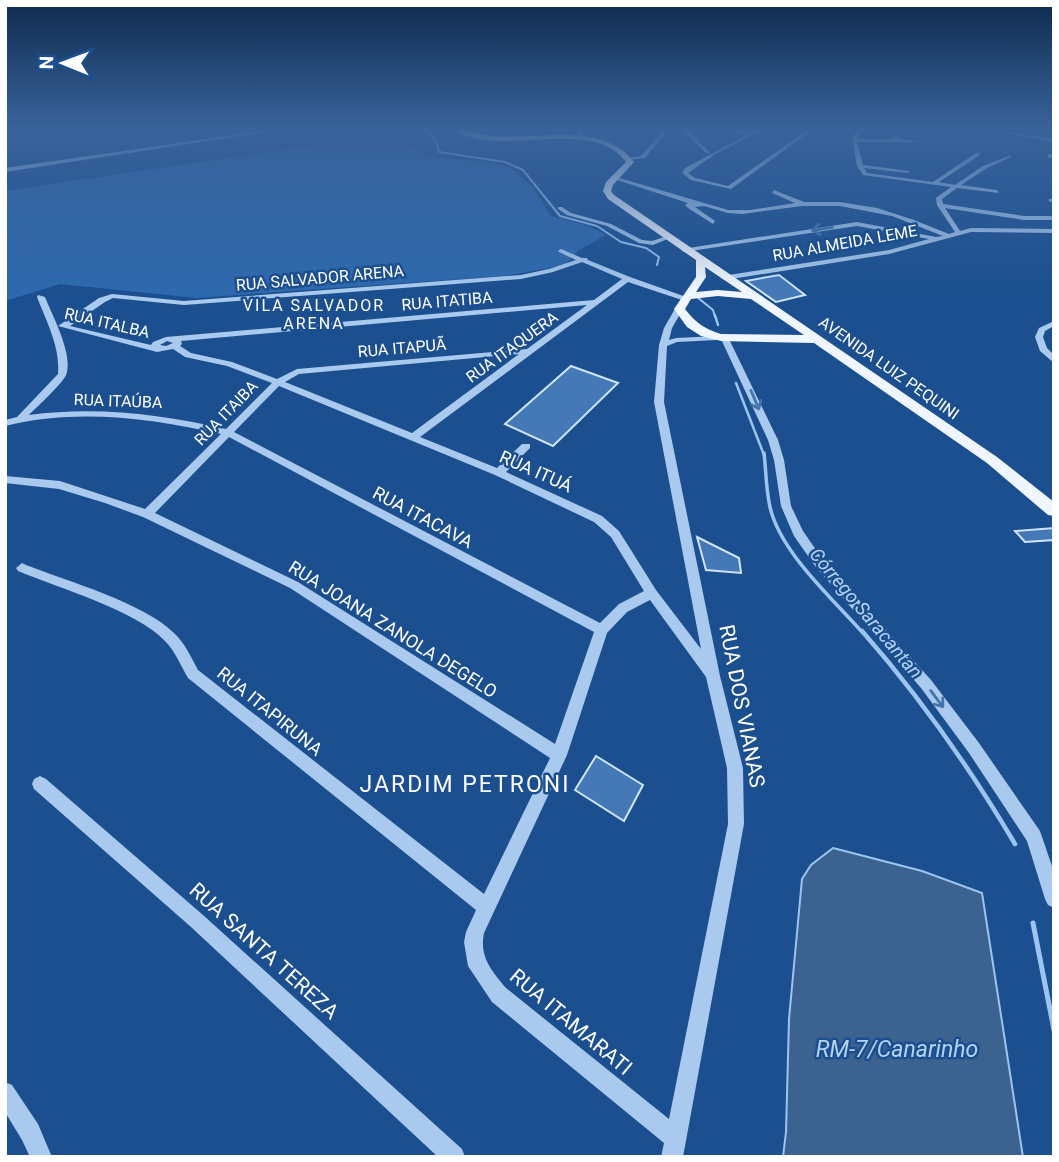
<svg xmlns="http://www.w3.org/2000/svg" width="1059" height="1162" font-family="Roboto,sans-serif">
  <rect width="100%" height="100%" fill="#1b4f8f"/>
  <path fill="#2e69ad" d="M403,132L410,146L429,157L489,162L510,167L534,189L551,216L589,226L606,235L579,250L565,265L505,276L196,298L60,284L5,301V191Z"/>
  <path fill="#3c6290" stroke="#9cc4f0" stroke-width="2" d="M833,848L922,871L982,893L1023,1157H783L786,1132L789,1019L802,879L811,865Z"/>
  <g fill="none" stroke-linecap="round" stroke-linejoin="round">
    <g stroke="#9cc4f0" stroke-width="2">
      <path d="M427,131L436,140L439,152L505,162L523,170L560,216L597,226L621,242L646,248L659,257L657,265"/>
      <path d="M697,297L713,310L715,317"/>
    </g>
    <g stroke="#9cc4f0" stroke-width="2.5">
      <path d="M715,315L718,325"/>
      <path d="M736,383L764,455"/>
    </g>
    <path stroke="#9cc4f0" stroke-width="3.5" d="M764,453C766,470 766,490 770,507C780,552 833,599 863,633"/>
    <path stroke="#9cc4f0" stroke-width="4.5" d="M862,631C920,697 970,768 1015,844"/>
    <path stroke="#9cc4f0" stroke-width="5" d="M1033,923L1054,1030"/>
  </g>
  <g fill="#4478b7" stroke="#cfe3fa" stroke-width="2">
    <path d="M779,275L805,295L776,302L746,281Z"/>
    <path d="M571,366L618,383L553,446L505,424Z"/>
    <path d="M1054,528V540L1025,542L1015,531Z"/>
    <path d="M697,537L739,558L741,573L706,570Z"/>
    <path d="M596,756L643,785L624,821L575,790Z"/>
  </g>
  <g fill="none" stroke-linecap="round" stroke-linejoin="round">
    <g fill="#a9c9ee" fill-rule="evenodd">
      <path d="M282,128H292L5,172V168Z"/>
      <path d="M577,128H581L585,139H581Z"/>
      <path d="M666,128H670L645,158L628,160V158L641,156Z"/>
      <path d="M680,128H685L710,153H706Z"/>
      <path d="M762,128H767L717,153L688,173L695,178L728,186L810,128H815L731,189L691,180L682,173L685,168L747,135L729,131V129L750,133Z"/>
      <path d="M870,128H879L862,132L857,139H895L892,136L894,135L902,139L920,142H857L863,165L910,171L907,173L864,168L867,173L933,182L976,153H980V155L939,182L955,185L983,166L1011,155V157L987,168L961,185L997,190L999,193L957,188L942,199L943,204L1024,216H1054V220H1024L945,208L960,231L971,228L1054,229V233L971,232L889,254L725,280L721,278L722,276L889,250L929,239L857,226L684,252L681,250L682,249L857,222L936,237L943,236L892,216L840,206H802L742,214L728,213L704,206L695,207L715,221L713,224L688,208L685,205L688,203L611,178L616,177L728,210H750L795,203L772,193L774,190L804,202H840L877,208L914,220L949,234L955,232L937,205L936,198L951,187L863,175L857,166L852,137L858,130Z"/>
      <path d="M889,128L959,135L957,136Z"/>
      <path d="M977,128L1054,139V141L979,129Z"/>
      <rect x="1051" y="128" width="3" height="1"/>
      <path d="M1049,154L1054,155V158L1047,157Z"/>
      <path d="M1049,199H1054V203L1049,201Z"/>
      <path d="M558,207H562L571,213L611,224L642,240L652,241L667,236L670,238L653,245L639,243L607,226L567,215L558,209Z"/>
      <path d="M561,249L582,258H587L588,260L630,277L689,298L682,300L628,282L420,437L497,468L522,444H530V448L506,472L602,516L619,531L656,590L701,649L654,402L659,345L664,328L676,307L683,309L672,328L669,340L676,338L717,336L721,338L717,340L677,342L667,346L664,402L720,676L743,768L744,824L683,1157H661L664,1143L492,1002L468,966L464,942L466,932L476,910L188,678C181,666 175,651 165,641C136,610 58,588 18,571L16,568L22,563L26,565C67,581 144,603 174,633C185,643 191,657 198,670L484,894L550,758L290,588L143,517L105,503L59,489L5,483V476L60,481L145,509L221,434C152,418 75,408 5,426V420L17,417L58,374C60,346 47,323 37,297L38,295L45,297C52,315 74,355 66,375C63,383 37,407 29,415C95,406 161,414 226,429L272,383L227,366L185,357L173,349L157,352L58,326L99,298L112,294L184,301L521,275L549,269L576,260L559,252L558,251ZM582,262L622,279L594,300L166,337L153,342L151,345L70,326L105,302L113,298L184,305L521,279L553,272ZM587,305L527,349L297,369L277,379L232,362L191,353L180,346L182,344L181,341ZM167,341L173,343L166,346L160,345ZM519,354L412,433L285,382L299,374ZM279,386L495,475L594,522L611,537L644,591L619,604L600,623L234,432ZM229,437L594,632L555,744L298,582L155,513ZM650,600L706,677L727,768L728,824L669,1119L506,988C492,971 479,957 484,933L567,755L607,633L627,612Z"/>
      <path d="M1054,321V326L1045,331L1043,337L1047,348L1054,355V363L1040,351L1035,337L1039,328Z"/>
      <path d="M722,337L729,339L778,440L784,460L791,506L803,531L823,560L931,680L979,743L1040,831L1054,872V908L1048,905L1045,899L1027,841L969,753L921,688L815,566L794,536L781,506L774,460L768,440L721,339Z"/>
      <path d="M40,776L46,779L203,915L462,1149L465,1157H438L191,927L34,789L32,784L34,779Z"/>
      <path d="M5,1082L12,1085L38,1124L52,1157H30L22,1140L5,1112Z"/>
    </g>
    <path fill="#f0f6ff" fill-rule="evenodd" d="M451,128C465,128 479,135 494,136C539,140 603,121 634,162L613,185L611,191L614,195L997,457L1054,502V516L1048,515L987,463L814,343L721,341L701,336L687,327L674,309L696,277V260L608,199L603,191L606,182L626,162C590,114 498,161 451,128ZM705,267L742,292L718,290L696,292L706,277ZM718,296L751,299L804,335L721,334C704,329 695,322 685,309L691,299Z"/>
  </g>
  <defs><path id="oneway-shaft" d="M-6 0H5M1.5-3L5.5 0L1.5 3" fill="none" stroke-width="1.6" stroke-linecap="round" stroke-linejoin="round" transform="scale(1.75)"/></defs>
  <g stroke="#4674ac">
    <use href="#oneway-shaft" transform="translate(822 229) rotate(171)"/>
    <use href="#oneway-shaft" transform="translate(755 400) rotate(67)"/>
    <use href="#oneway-shaft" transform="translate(937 699) rotate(53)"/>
  </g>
  <linearGradient id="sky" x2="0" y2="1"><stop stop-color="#0f2b4f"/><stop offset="0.44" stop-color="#39639b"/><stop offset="1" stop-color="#39639b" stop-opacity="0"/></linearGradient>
  <rect width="1059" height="290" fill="url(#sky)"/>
  <g text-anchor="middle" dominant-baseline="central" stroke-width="5" stroke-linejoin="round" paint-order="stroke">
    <g font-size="16" fill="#fff" stroke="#1b4f8f">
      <text transform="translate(845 243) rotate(-10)">RUA ALMEIDA LEME</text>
      <text transform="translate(320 278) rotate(-5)">RUA SALVADOR ARENA</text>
      <text transform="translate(447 301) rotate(-5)">RUA ITATIBA</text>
      <text transform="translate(107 323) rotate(13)">RUA ITALBA</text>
      <text transform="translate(512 347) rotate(-36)">RUA ITAQUERA</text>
      <text transform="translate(402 348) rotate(-5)">RUA ITAPUÃ</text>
      <text transform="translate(889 368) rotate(35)">AVENIDA LUIZ PEQUINI</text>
      <text transform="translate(118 401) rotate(2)">RUA ITAÚBA</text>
      <text transform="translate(226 413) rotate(-46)">RUA ITAIBA</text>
    </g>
    <g font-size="16" letter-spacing="2" fill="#fff" stroke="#1b4f8f">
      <text x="314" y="305">VILA SALVADOR<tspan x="314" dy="18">ARENA</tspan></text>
    </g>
    <g font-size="18" fill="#fff" stroke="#1b4f8f">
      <text transform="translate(536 471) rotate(24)">RUA ITUÁ</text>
      <text transform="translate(423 517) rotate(28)">RUA ITACAVA</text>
      <text transform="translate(393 629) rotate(32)">RUA JOANA ZANOLA DEGELO</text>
      <text transform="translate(270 711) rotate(39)">RUA ITAPIRUNA</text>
    </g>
    <g font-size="19" font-style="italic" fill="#b5d3f5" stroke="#1b4f8f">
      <text transform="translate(866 613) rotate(50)">Córrego Saracantan</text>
    </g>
    <g font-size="21" fill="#fff" stroke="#1b4f8f">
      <text transform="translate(742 706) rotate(79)">RUA DOS VIANAS</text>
      <text transform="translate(264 951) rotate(42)">RUA SANTA TEREZA</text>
      <text transform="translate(571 1022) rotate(40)">RUA ITAMARATI</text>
    </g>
    <g font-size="23" letter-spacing="2" fill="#fff" stroke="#1b4f8f">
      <text x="465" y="784">JARDIM PETRONI</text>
    </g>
    <g font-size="23" font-style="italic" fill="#b5d3f5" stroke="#1b4f8f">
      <text x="897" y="1049">RM-7/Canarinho</text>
    </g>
  </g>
  <rect width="1059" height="1162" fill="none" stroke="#ffffff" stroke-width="14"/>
  <g transform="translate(63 63) rotate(271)" stroke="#1b4f8f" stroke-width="5" paint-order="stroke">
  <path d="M0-5L12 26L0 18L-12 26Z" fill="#ffffff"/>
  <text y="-10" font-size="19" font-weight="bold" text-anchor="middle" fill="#ffffff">N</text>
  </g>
</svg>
